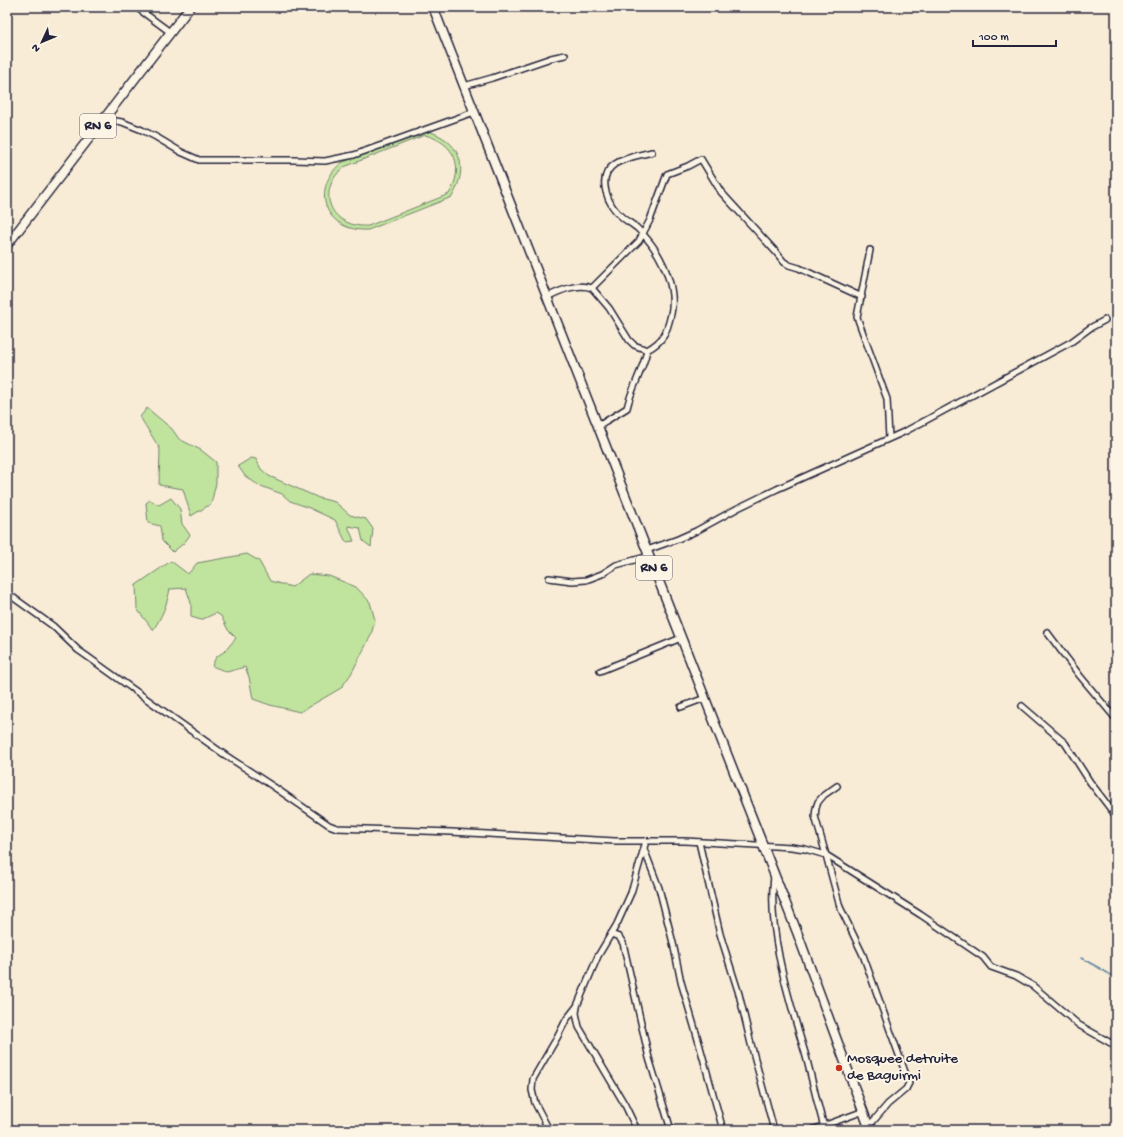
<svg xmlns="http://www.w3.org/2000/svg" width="1123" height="1137" font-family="'Gochi Hand',sans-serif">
  <rect width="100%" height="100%" fill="#f9ecd7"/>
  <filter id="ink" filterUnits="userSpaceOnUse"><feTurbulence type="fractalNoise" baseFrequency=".025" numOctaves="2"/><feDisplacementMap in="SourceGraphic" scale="8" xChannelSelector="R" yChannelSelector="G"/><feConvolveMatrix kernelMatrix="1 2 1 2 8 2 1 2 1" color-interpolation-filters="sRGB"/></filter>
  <g filter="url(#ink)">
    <g fill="#c0e39d" stroke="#71826c" fill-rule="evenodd">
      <path d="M425,130C460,140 470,166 452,197L368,230C326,232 309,191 341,163ZM425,135C455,143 465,167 449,194L368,226C330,228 315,191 344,167Z"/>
      <path d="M147,408L172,429L179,439L201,450L216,462V483L211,504L191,516L183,489L159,485L160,449L140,417Z"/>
      <path d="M251,458L256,459L261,469L269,476L319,498L335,502L350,515L366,519L373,529L371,547L363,541L360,528L348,526L354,541L346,542L335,520L307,507L290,501L282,494L258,485L245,476L238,466Z"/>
      <path d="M171,498L180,509L182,524L190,535L184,543L173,552L162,541L160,526L148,523L146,503L150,500L159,505Z"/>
      <path d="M247,554L259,561L270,581L292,587L309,574L329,576L356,587L370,602L375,620L371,635L362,653L351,674L341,688L300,712L270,705L253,699L249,677L245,667L227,672L212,666L216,657L225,651L236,638L228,630L221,616L216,613L201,620L191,617V603L186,588L170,589C167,604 162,617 153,630L137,609L136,585L171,561L188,574L197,563Z"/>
    </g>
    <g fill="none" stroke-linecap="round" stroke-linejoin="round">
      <path stroke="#5b859f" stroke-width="1.5" d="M1081,958L1101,969L1116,979"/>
      <g stroke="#22223b" stroke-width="8">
        <g id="minor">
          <path d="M136,7L170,32"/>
          <path d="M464,86L492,78L551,58L565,55"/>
          <path d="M103,119L122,122L142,130L156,137L181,152L199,160H294L325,161L354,155L474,112"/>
          <path d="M870,250L857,317L887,399L889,438"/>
          <path d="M592,288L609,308L629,340L634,345L647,350C664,341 667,332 671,314C676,292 666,266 654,248C650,242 643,234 638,229C634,225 628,222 623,218C608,206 595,177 615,164C626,157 640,155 652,152"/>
          <path d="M547,297C561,290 577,283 592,288L639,241L650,220L667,174L688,166L701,159L721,192L775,251L784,262L789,265L799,268L862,297"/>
          <path d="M598,426L627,408C632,386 643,371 647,350"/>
          <path d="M647,550L678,539L696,531L738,508L777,489L906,431L1071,342L1090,328L1105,320"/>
          <path d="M549,578L572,581L586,580L602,574L616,565L649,556"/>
          <path d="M7,593L53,626L78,650L88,657L225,755L274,787L329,825L337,828L451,832L615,841H685L791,847L805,849L826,855L840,907L863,955L909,1083L906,1089L888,1104L869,1126"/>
          <path d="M1047,632L1080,676L1116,719"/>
          <path d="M600,671L681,638"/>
          <path d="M1022,706L1065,743L1090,782L1116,816"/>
          <path d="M681,707L705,698"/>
          <path d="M837,786L824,795L818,802L816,808L815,816L826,855L921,915L983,957L991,967L1016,976L1033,986L1079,1025L1116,1046"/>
          <path d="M699,842L720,934L739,994L751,1044L774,1130"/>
          <path d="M644,849L659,888L673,943L681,982L697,1036L723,1130"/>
          <path d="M774,876C767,932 789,999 805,1053C812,1078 817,1104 825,1130"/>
          <path d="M611,934L619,937L623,943L649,1058L671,1130"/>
          <path d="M577,1007L576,1013L579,1027L625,1105L637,1130"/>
          <path d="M549,1130L535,1103L532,1090L533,1079L558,1036L566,1020L577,1006L598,956L617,924L631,893L646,841"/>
          <path d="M812,1130L864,1111"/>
        </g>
      </g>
      <g stroke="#22223b" stroke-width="11">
        <g id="primary">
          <path d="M433,7L797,932L870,1130"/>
          <path d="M7,245L190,7"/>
        </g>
      </g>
      <use href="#minor" stroke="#fcf5e5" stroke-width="5"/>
      <use href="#primary" stroke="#fcf5e5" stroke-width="8"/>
    </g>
  </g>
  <circle fill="#c8321e" stroke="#fcf5e5" stroke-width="1.5" cx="839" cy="1068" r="4"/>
  <g text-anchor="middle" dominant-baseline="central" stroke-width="4" stroke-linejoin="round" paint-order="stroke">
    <g fill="#fcf5e5" stroke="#63616e" stroke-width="1">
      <rect x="80" y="114" width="36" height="24" rx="3"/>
      <rect x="636" y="556" width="36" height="24" rx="3"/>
    </g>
    <g font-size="14" font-weight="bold" fill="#22223b">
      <text x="98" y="126">RN 6</text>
      <text x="654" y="568">RN 6</text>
    </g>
    <g font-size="15" fill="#22223b" stroke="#fcf5e5" text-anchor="start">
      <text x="847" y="1059">Mosquee detruite<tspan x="847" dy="17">de Baguirmi</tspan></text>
    </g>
  </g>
  <rect width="1123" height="1137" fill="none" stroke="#fcf5e5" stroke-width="24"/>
  <rect x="12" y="12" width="1099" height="1113" fill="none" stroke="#22223b" stroke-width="1.5" filter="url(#ink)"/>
  <g transform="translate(42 42) rotate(226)" stroke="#fcf5e5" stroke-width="3" paint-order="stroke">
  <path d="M0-3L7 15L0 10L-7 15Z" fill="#22223b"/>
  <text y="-6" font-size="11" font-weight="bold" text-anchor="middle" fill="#22223b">N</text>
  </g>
  <path d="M973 40v6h83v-6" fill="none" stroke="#22223b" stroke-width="2"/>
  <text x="979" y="40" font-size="12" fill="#22223b" stroke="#fcf5e5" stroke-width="3" paint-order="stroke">100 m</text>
</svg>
